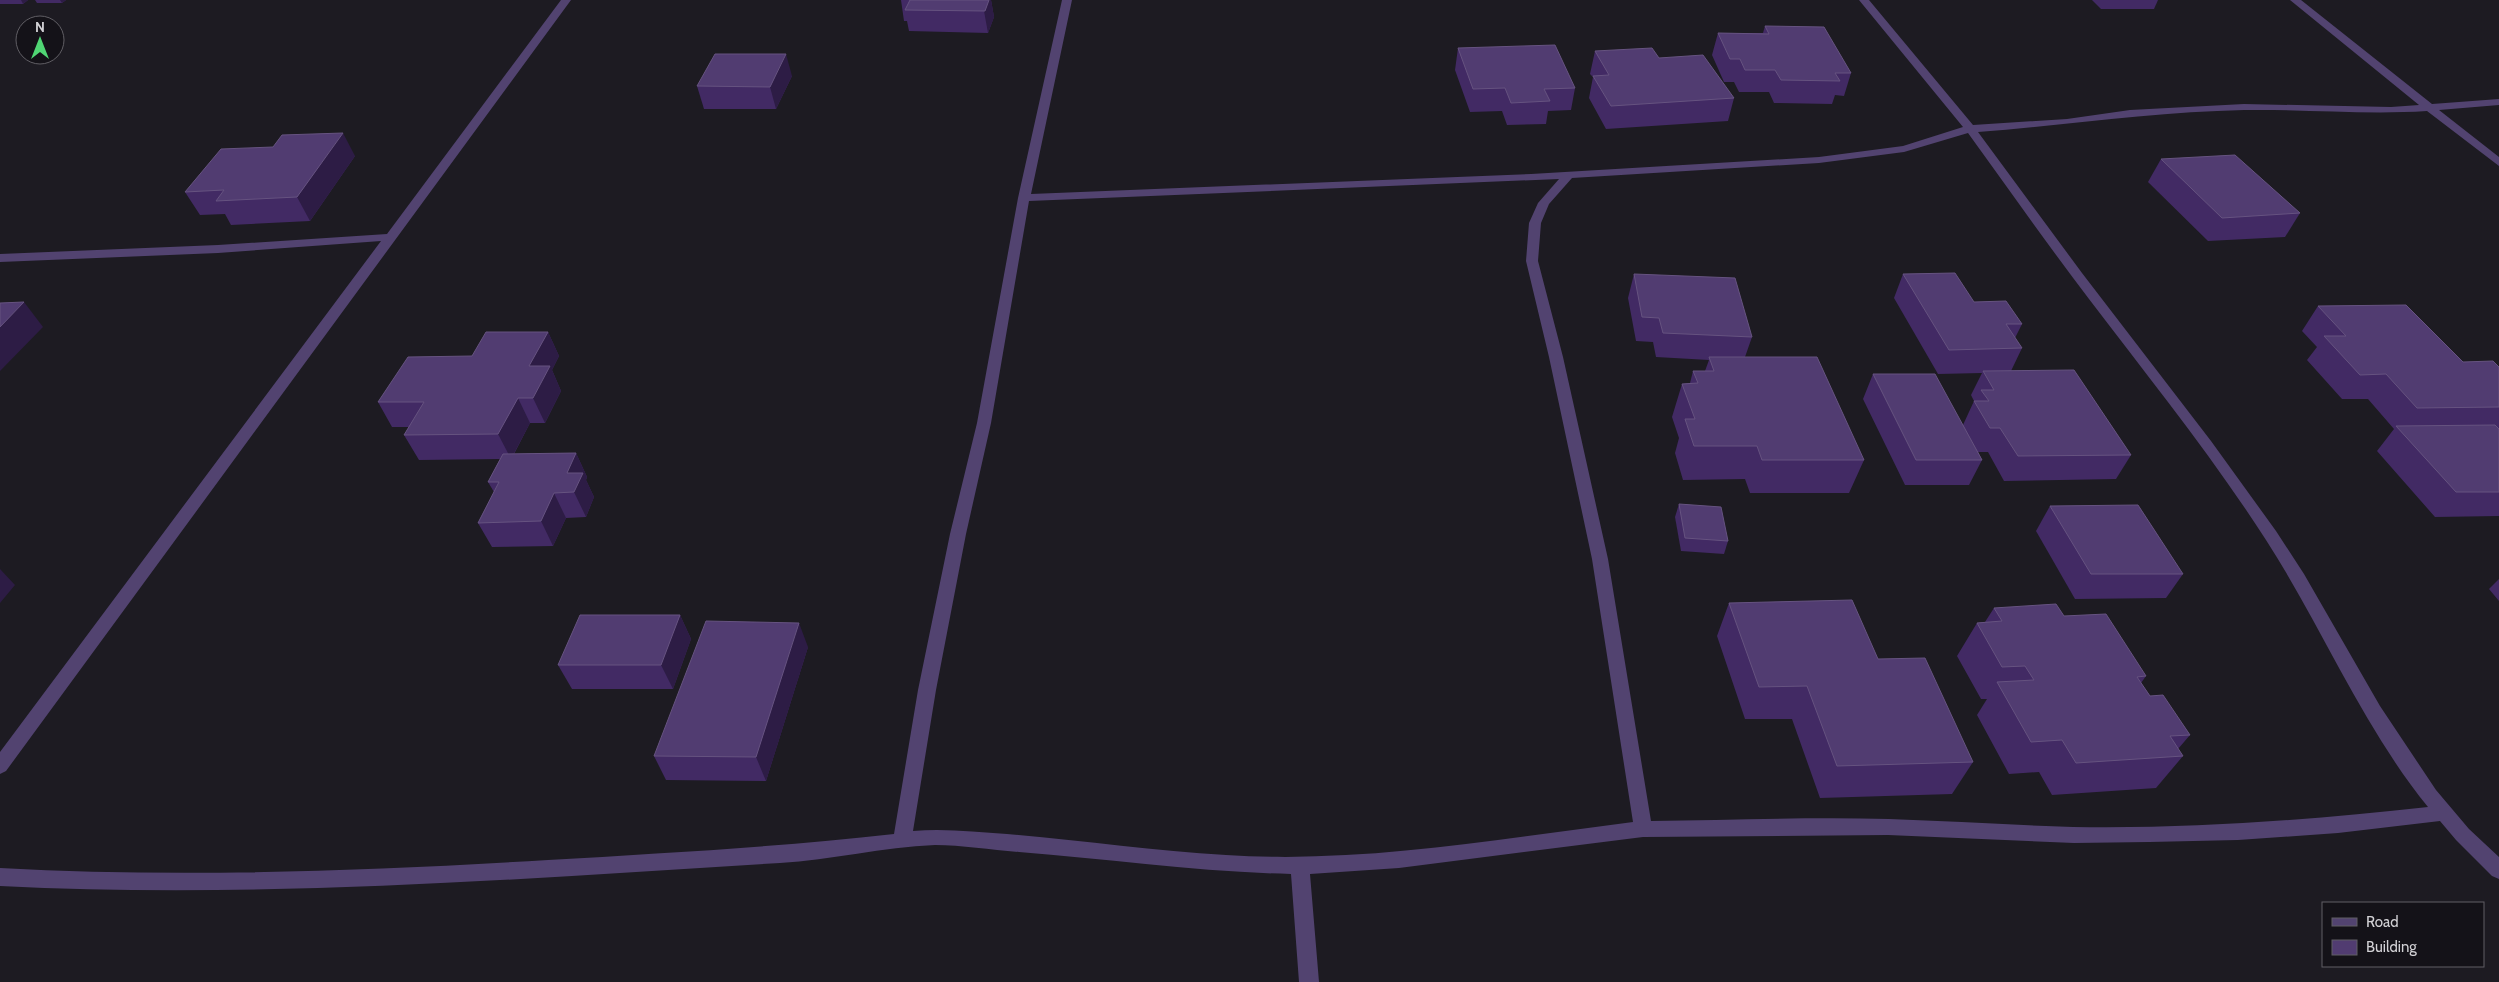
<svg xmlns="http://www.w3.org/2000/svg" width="2499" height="982" font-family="Cabin,sans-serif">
  <rect width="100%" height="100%" fill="#1d1b22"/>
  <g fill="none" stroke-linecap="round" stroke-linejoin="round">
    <g fill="#524370" fill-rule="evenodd">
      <path d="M561,0H571L6,771L0,774V752L381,241L218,253L0,262V254L218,245L387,234Z"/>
      <path d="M1062,0H1072L1031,194L1531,174L1819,157L1903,146L1963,127L1859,0H1869L1973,125L2067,119L2130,110L2244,104L2391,107L2419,105L2290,0H2301L2432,104L2499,99V105L2439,110L2499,157V166L2427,111C2366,115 2305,109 2244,110C2155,112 2067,125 1978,132L2082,273L2211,441L2276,531L2304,574L2380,706L2436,790L2469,829L2499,857V879L2492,876L2456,840L2440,821L2338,833L2238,840L2149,842L2074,843L1888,835L1643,837L1399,868L1310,874L1319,982H1299L1291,874C1200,872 1110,859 1019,852C991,850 962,845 935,845C883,847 831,860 780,863C521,879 260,899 0,886V868C182,878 366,871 548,860C664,853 779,847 894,834L918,690L950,534L977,423L1018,198ZM1968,133C2008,188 2047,244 2089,299C2149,378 2212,456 2266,540C2321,625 2364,729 2428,807C2310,820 2192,829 2073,827C2012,825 1951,821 1889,819C1810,817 1730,820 1651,821L1608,559L1563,357L1538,261L1541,223L1549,204L1572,178L1819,163L1904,152ZM1559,179L1538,203L1529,223L1526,261L1549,357L1592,559L1633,822C1498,839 1362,864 1226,855C1153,851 1080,840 1007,834C976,832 944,828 913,831L936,690L966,534L991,423L1029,201Z"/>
    </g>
  </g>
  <g fill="#422a64">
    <path d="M0,0H28L23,4H0Z"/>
    <path d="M35,0H66L62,3H37Z"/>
    <path d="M901,0H991L994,17L988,33L909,31L907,21H904Z"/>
    <path d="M2092,0H2158L2154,9H2101Z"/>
    <path d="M1765,26L1851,73L1844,96L1835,95L1832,104L1774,103L1769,92H1739L1734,82H1724L1712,55L1718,33H1763Z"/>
    <path d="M1458,48L1575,88L1571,110L1548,111L1546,124L1507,125L1502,111L1470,112L1455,70Z"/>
    <path d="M1595,51L1659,58L1734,98L1728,121L1606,129L1589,98L1593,77L1590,74Z"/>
    <path d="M792,76L776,109H704L697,86Z"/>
    <path d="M355,156L310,221L231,225L225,214L200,215L185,192Z"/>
    <path d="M2161,159L2300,213L2285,237L2208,241L2148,182Z"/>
    <path d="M1634,274L1752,337L1745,357L1864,460L1849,493H1750L1745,479L1683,480L1675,453L1679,438L1672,417L1682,384L1690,383L1693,371H1705L1709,360L1656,357L1653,342L1636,341L1628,298Z"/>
    <path d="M1903,274L1974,302L2022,324L2015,338L2022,348L2011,371L2131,455L2116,479L2004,481L1988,452H1978L1982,460L1969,485H1905L1863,399L1873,374L1963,425L1974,401L1971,395L1982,373L1938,374L1894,298Z"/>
    <path d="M2318,306L2463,362L2499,367V516L2435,517L2377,451L2394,429L2368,399H2342L2307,360L2317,347L2302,331Z"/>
    <path d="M548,332L559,356L552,370L561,391L545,423H530L514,454L576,453L587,477L586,480L594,497L586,517L566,518L553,546L492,547L478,523L494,492L488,482L500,459L419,460L404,435L409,427H392L378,402L472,356Z"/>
    <path d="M1679,504L1728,541L1724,554L1681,551L1675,517Z"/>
    <path d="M2050,506L2183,574L2166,598L2075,599L2036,531Z"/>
    <path d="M2499,579V601L2489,589Z"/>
    <path d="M1729,603L1878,659L1973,762L1952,794L1820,798L1792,719H1745L1717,636Z"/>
    <path d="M1994,608L2064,616L2146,676L2141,683L2150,696L2190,735L2178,749L2183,756L2156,788L2052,795L2039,772L2009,774L1977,715L1987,699H1981L1957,656L1977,623L1985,622Z"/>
    <path d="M680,615L691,639L673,689H572L558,665Z"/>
    <path d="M808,647L766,781L666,780L654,756Z"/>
  </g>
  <g fill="#2d1c45">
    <path d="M21,0H28L23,4Z"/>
    <path d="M60,0H66L62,3Z"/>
    <path d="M982,0H991L994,17L988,33Z"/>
    <path d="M786,54L792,76L776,109L770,87Z"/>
    <path d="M343,133L355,156L310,221L297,197Z"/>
    <path d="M24,302L43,327L0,371V327Z"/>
    <path d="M548,332L559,356L552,370L561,391L545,423L533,398L529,366Z"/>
    <path d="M518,398L530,423L511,459L498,434Z"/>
    <path d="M576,453L587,477L586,480L594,497L586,517L574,492L567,473Z"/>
    <path d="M554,493L566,518L553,546L541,521Z"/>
    <path d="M0,569L15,585L0,603Z"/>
    <path d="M680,615L691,639L673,689L661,665Z"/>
    <path d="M799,623L808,647L766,781L756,757Z"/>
  </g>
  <g fill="#513c71" stroke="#665380">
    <path d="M910,0H989L985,11L905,10Z"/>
    <path d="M1765,26L1824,27L1851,73H1835L1840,81L1781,80L1775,70H1745L1740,59H1730L1718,33L1769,34Z"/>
    <path d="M1555,45L1575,88L1544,89L1550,101L1511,103L1505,88L1473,89L1458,48Z"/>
    <path d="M1652,48L1659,58L1703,55L1734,98L1611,106L1593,76L1609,75L1595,51Z"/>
    <path d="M715,54H786L770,87L697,86Z"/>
    <path d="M343,133L297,197L216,201L224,190L185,192L221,149L273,147L282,135Z"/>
    <path d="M2235,155L2300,213L2222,218L2161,159Z"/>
    <path d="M1955,273L1974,302L2006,301L2022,324H2006L2022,348L1949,350L1903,274Z"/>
    <path d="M1634,274L1735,278L1752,337L1663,333L1659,318L1642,317Z"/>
    <path d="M24,302L0,327V303Z"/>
    <path d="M2406,305L2463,362L2493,361L2499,367V407L2417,408L2386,374L2360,375L2324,336H2346L2318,306Z"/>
    <path d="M486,332H548L529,366H550L533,398H518L498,434L404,435L424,402H378L408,357L472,356Z"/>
    <path d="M1709,357H1817L1864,460H1762L1757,446H1694L1685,419H1695L1682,384L1698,383L1693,371H1714Z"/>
    <path d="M2074,370L2131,455L2018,456L2000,428H1990L1974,401H1989L1981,390H1994L1983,371Z"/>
    <path d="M1873,374H1935L1982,460H1916Z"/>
    <path d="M2495,425L2499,429V492H2456L2396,426Z"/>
    <path d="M576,453L567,473H583L574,492L554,493L541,521L478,523L499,482H488L503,454Z"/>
    <path d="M1679,504L1721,507L1728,541L1685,538Z"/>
    <path d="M2138,505L2183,574H2091L2050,506Z"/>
    <path d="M1852,600L1878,659L1925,658L1973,762L1837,766L1807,686L1759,687L1729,603Z"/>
    <path d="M2056,604L2064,616L2106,614L2146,676L2137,677L2150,696L2163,695L2190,735L2170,736L2183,756L2076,763L2062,740L2031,742L1997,682L2034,680L2025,666L2002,667L1977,623L2002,621L1994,608Z"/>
    <path d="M580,615H680L661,665H558Z"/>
    <path d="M706,621L799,623L756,757L654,756Z"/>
  </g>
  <rect x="2322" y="902" width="162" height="65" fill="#141218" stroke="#605e64"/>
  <rect x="2332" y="918" width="25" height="8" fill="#524370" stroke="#605e64"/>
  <text x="2366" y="927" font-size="15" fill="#d2d1d5">Road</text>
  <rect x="2332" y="940" width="25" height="15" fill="#513c71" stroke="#605e64"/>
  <text x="2366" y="952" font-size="15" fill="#d2d1d5">Building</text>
  <g transform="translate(40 40)"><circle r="24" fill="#141218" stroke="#605e64"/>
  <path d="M0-4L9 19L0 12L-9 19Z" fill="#50d674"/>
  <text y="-8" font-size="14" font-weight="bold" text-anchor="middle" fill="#d2d1d5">N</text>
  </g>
</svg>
